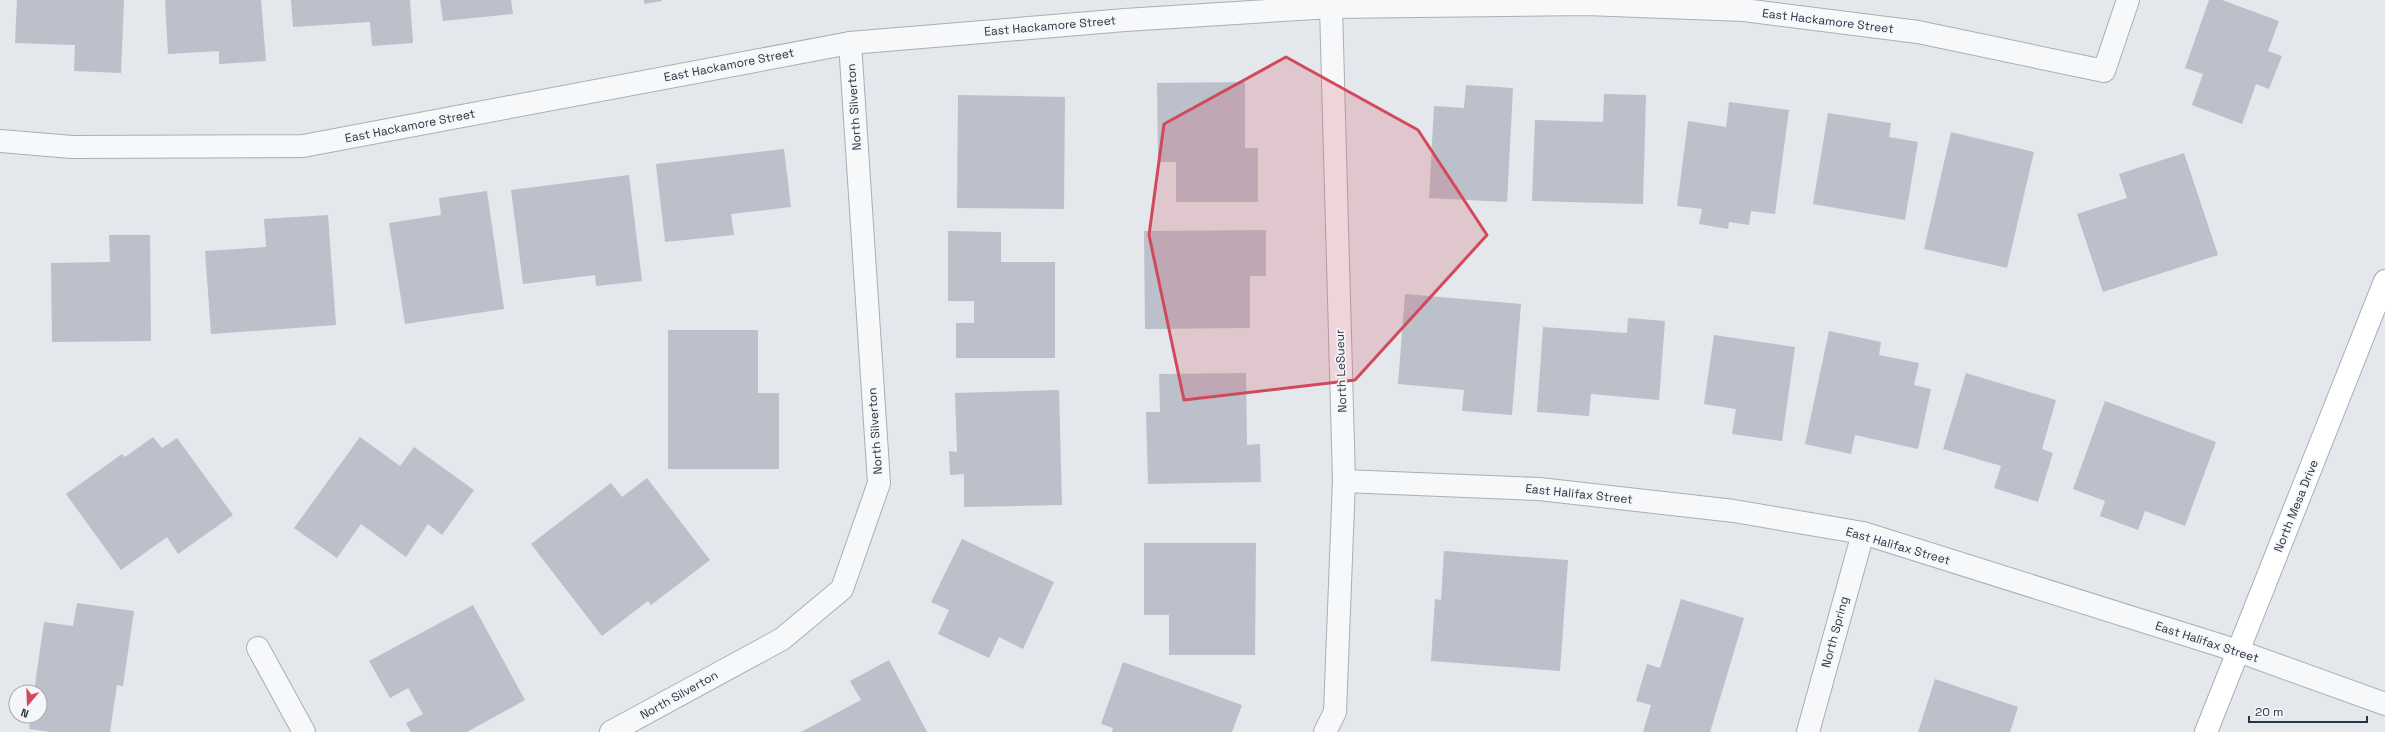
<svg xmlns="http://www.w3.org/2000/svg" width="2385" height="732" font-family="'Space Grotesk',sans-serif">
  <rect width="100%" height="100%" fill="#e4e7ec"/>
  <g fill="#bbc0ca">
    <path d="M17,0H124L121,73L74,71L75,45L15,43Z"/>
    <path d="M165,0H261L266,61L219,64V51L168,54Z"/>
    <path d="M291,0H410L413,43L372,46L370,22L293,27Z"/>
    <path d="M440,0H511L513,14L443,21Z"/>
    <path d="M644,0H662V1L644,4Z"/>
    <path d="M2209,0H2222L2279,21L2268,51L2282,56L2269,89L2256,84L2242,124L2192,105L2203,74L2185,68Z"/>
    <path d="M1245,82V148H1258V202H1176V162H1158L1157,83Z"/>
    <path d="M1466,85L1513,88L1507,202L1429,198L1434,106L1464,108Z"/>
    <path d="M1604,94L1646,95L1643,204L1532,201L1535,120L1603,122Z"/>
    <path d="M958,95L1065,97L1064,209L957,208Z"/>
    <path d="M1729,102L1789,110L1775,214L1751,211L1749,225L1729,222L1728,229L1699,224L1702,209L1677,206L1688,121L1726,127Z"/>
    <path d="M1828,113L1891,123L1889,137L1918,142L1905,220L1813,204Z"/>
    <path d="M1951,132L2034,152L2007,268L1924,249Z"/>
    <path d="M784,149L791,207L731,214L734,235L665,242L656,164Z"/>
    <path d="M2184,153L2218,255L2103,292L2077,214L2127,198L2119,174Z"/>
    <path d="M629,175L642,281L596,286L595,275L523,284L511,190Z"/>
    <path d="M487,191L504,309L405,324L389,223L441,215L439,198Z"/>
    <path d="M328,215L336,325L211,334L205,251L266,247L264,219Z"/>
    <path d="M1266,230V276H1250V328L1145,329L1144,231Z"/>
    <path d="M948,231L1001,232V262H1055V358H956V323H974V301H948Z"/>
    <path d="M109,235H150L151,341L52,342L51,263L110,262Z"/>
    <path d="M1405,294L1521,304L1512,415L1462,411L1464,390L1398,384Z"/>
    <path d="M1628,318L1665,321L1659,400L1591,394L1589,416L1537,412L1543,327L1627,333Z"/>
    <path d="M668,330H758V393H779V469H668Z"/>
    <path d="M1829,331L1881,342L1879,355L1919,363L1914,385L1931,389L1918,449L1855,435L1851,454L1805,444Z"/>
    <path d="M1714,335L1795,347L1782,441L1732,434L1736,409L1704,404Z"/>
    <path d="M1246,373L1247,445L1260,444L1261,482L1148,484L1146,412H1160L1159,374Z"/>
    <path d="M1966,373L2056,400L2042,449L2053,453L2038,502L1994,488L2001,466L1943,449Z"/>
    <path d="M1059,390L1062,505L964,507V474L950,475L949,451L957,452L955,393Z"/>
    <path d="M2105,401L2216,442L2185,526L2145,511L2138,530L2100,516L2105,501L2073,489Z"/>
    <path d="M153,437L162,448L177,438L233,515L178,554L167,537L121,570L66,494L122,454L125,457Z"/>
    <path d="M360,437L400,466L414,447L474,490L442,535L428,524L406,557L361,524L337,558L294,528Z"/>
    <path d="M647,478L710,560L651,605L648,601L602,636L531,544L611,483L622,497Z"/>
    <path d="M962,539L1054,582L1023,649L999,637L989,658L938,634L949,610L931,602Z"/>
    <path d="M1144,543H1256L1255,655H1169V615H1144Z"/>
    <path d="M1444,551L1568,560L1560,671L1431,661L1435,599L1441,600Z"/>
    <path d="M1681,599L1744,618L1710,732H1643L1651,705L1636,701L1647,664L1660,668Z"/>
    <path d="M77,603L134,611L123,686L117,685L110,732H51L29,729L31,716H40V692H34L44,622L73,626Z"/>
    <path d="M473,605L525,700L467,732H411L406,723L423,714L408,688L390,698L369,661Z"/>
    <path d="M889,660L927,732H801L861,700L850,681Z"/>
    <path d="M1123,662L1242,705L1232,732H1112L1113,728L1101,724Z"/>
    <path d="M1935,679L2018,707L2010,732H1918Z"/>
  </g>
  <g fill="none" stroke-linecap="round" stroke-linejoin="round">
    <g stroke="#a9aeb7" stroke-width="24">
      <g id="minor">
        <path d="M0,141L72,147L303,146L850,43L1125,20L1331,7L1586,4L1744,10L1918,32L2104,71L2128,0"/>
        <path d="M1344,481L1539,489L1734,511L1863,533L2238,651L2385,704"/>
        <path d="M258,648L304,732"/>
        <path d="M611,732L782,639L842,589L879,483L850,43"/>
        <path d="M1325,732L1335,712L1344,481L1331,7"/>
        <path d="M1808,732L1863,533"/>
      </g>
    </g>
    <g stroke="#a9aeb7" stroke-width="24">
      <path id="secondary" d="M2206,732L2385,281"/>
    </g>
    <use href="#minor" stroke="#f7f8fa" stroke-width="22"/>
    <use href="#secondary" stroke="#fff" stroke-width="22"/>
  </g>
  <path fill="#d1495b" fill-opacity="0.2" stroke="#d1495b" stroke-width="3" stroke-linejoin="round" d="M1286,57L1418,130L1487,235L1355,380L1184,400L1149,235L1164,124Z"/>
  <g text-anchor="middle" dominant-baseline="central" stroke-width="3.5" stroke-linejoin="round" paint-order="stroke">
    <g font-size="12" fill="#2b3445" stroke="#f4f6f9">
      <text transform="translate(1828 21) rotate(7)">East Hackamore Street</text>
      <text transform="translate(1050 26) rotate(-5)">East Hackamore Street</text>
      <text transform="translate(729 65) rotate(-11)">East Hackamore Street</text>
      <text transform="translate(854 107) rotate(-94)">North Silverton</text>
      <text transform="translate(410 126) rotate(-11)">East Hackamore Street</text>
      <text transform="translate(1341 371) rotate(-92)">North LeSueur</text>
      <text transform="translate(875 431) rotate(-94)">North Silverton</text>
      <text transform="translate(1579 494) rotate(6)">East Halifax Street</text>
      <text transform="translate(2296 506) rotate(-68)">North Mesa Drive</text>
      <text transform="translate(1898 546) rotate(16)">East Halifax Street</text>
      <text transform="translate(1835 632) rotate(-75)">North Spring</text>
      <text transform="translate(2207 642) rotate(18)">East Halifax Street</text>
      <text transform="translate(679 695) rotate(-29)">North Silverton</text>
    </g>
  </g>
  <g transform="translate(28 704) rotate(199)"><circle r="19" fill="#f4f6f9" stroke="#a4a8b1"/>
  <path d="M0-3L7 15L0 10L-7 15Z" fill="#d1495b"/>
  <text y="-6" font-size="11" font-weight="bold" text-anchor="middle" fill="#2b3445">N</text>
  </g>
  <path d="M2249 716v6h118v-6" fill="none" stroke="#2b3445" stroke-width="2"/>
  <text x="2255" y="716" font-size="12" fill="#2b3445" stroke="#f4f6f9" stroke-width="3" paint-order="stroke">20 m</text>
</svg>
